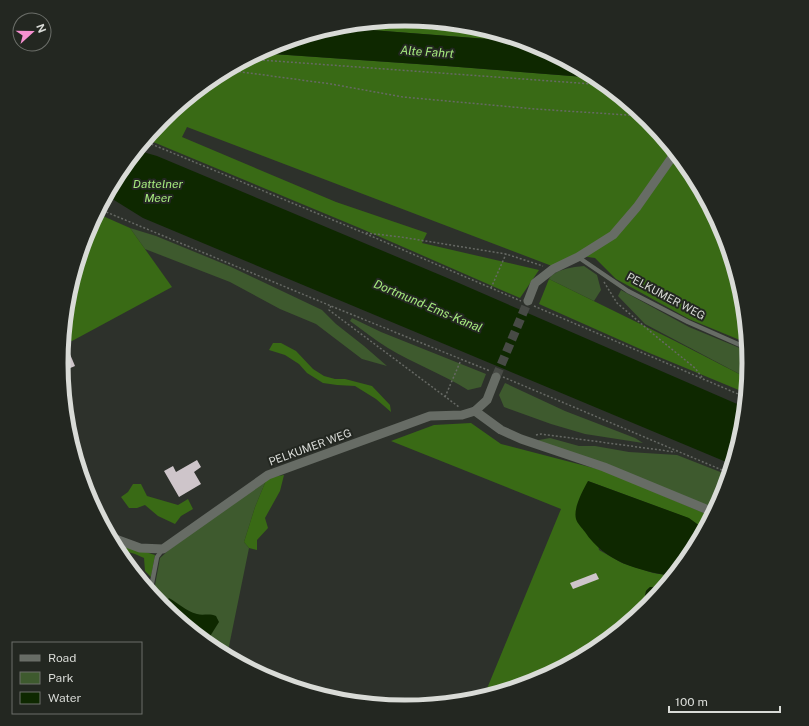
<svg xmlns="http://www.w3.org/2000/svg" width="809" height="726" font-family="'Public Sans',sans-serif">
  <rect width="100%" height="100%" fill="#2d312b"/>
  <g fill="#3e5a2e">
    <path d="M130,228L156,236L229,266L322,310L336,324L364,346L387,366L362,359L316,324L280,309L230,282L145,249Z"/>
    <path d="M584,266L597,275L601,290L594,301L549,279C555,269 573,267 584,266Z"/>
    <path d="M621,290L689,327L747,351L748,363L747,378L645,324L618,296Z"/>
    <path d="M352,318L381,332L486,374L481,387L468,390C443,374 414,364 388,348C375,340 363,330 350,321Z"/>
    <path d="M505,383L565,411L635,438L643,443L585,434L551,424L504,407L499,395Z"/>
    <path d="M550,438L579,446H595L629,452L677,455L728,475L722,495L714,510L538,442L539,440Z"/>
    <path d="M267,478L255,507L244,542L249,548L227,656L213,649L161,606L153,596L160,558L170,549Z"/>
  </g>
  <g fill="#396a15">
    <path d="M405,19L472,26L525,42L332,27L338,26Z"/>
    <path d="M259,53L446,66L597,78L648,120L691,172L722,232L742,296L747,343L689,319L616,279L595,258L574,255L552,266L187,127L182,137L336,202L427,233L422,243L539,270L520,298L362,229L146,139L161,120L214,77Z"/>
    <path d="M96,213L130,228L172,287L72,341L63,340L67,296L87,231Z"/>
    <path d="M549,279L675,341L747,378L746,393L647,352L539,304Z"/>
    <path d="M273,343H281L296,351L313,369L324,376L335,379H345L372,386L390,405L391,412L376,399L355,386L337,385L323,383L307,373L299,364L285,355L269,350Z"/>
    <path d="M471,423L501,444L605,471L711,516L704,529L688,518L588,481L599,550L622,563L653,573L673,576L663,588C656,587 650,585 646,591L642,611L595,649L536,681L498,692L486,691L561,509L391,441L434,425Z"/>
    <path d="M284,475L280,491L265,518L268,528L257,540V550L249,548L244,542L255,507L267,478Z"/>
    <path d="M133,484H141L147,496L178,505L188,499L193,509L181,516L175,524L158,516L145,505L137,508H129L121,497L128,492Z"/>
    <path d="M111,541L155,555L151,577L145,571L144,558L135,554L115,548Z"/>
  </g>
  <g fill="#0e2800">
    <path d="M332,27L525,42L536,45L597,78L446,66L259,53L273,45Z"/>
    <path d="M136,150L157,156L445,277L744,407L742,430L731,464L143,218L106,195L119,172Z"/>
    <path d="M588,481L689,518L704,529L690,554L673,576C639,571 605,562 585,532C582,528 577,523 576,519C573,508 583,490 588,481Z"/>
    <path d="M650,587L663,588L648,606L642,611L646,591Z"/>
    <path d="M169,598C178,603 186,611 197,614C203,616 209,613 216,616L219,622L209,638L204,641L183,624L187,623C180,615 170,613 164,604Z"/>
  </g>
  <g fill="#cec5ca">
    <path d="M67,347L75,366L61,372L60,363L62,350Z"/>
    <path d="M197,460L201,467L194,472L201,484L179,497L164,471L173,466L176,472Z"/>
    <path d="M596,573L599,579L573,589L570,583Z"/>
  </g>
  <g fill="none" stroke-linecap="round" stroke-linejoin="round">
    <path stroke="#474a45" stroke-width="9" stroke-dasharray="9 4.5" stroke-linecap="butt" d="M496,377L528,301"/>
    <g stroke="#666964" stroke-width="1.5" stroke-dasharray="2 2" stroke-linecap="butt">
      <path d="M361,23L498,34"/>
      <path d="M247,59L606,85"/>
      <path d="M227,70L331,84L403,97L535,109L643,116"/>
      <path d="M144,141L364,233L521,301"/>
      <path d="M99,209L331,306L490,371"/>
      <path d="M366,233L401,237L506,254L543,266"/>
      <path d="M604,282L617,303L658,338L695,368L704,380"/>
      <path d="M491,288L506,254"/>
      <path d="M331,306L329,310L459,407"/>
      <path d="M534,306L745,397"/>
      <path d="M503,377L729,473"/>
      <path d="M445,397L461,360"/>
      <path d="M536,435L541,434L675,452"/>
    </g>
    <g stroke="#676c65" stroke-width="4.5">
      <path d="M578,257L628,291L688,322L747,348"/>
      <path d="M150,593L157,557L163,549"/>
    </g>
    <g stroke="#676c65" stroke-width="9">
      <path d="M528,301L535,283L553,269L578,257L613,235L637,207L675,153"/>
      <path d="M475,411L501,430L521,439L604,467L713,512"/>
      <path d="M110,537L140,548L163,549L268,475L430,416L462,415L475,411L487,400L496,377"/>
    </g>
  </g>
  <g text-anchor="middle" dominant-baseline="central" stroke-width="4" stroke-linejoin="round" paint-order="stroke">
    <g font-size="11" fill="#d9dbd7" stroke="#232721">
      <text transform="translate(666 296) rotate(28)">PELKUMER WEG</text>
      <text transform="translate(310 447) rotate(-20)">PELKUMER WEG</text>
    </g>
    <g font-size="12" font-style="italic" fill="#a5e97e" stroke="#232721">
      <text transform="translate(427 52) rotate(4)">Alte Fahrt</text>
      <text x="158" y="184">Dattelner<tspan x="158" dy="14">Meer</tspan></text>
      <text transform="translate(428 306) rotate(23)">Dortmund-Ems-Kanal</text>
    </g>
  </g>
  <path d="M0 0H809V726H0ZM68 363a337 337 0 1 1 674 0a337 337 0 1 1-674 0Z" fill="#232721" fill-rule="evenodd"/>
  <path fill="none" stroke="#d9dbd7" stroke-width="5" d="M68 363a337 337 0 1 1 674 0a337 337 0 1 1-674 0Z"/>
  <rect x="12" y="642" width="130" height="72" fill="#232721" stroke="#6c6f6a"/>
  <rect x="20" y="655" width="20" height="6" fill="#676c65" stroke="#6c6f6a"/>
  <text x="48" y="662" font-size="12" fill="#d9dbd7">Road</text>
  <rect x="20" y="672" width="20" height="12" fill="#3e5a2e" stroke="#6c6f6a"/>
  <text x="48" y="682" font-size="12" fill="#d9dbd7">Park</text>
  <rect x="20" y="692" width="20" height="12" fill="#0e2800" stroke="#6c6f6a"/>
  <text x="48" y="702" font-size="12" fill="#d9dbd7">Water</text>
  <g transform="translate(32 32) rotate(69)"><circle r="19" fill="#232721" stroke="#6c6f6a"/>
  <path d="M0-3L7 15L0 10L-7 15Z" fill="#f690d0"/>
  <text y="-6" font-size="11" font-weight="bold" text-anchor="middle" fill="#d9dbd7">N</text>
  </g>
  <path d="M669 706v6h111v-6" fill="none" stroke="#d9dbd7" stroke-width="2"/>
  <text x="675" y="706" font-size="12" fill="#d9dbd7" stroke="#232721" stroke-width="3" paint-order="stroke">100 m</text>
</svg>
